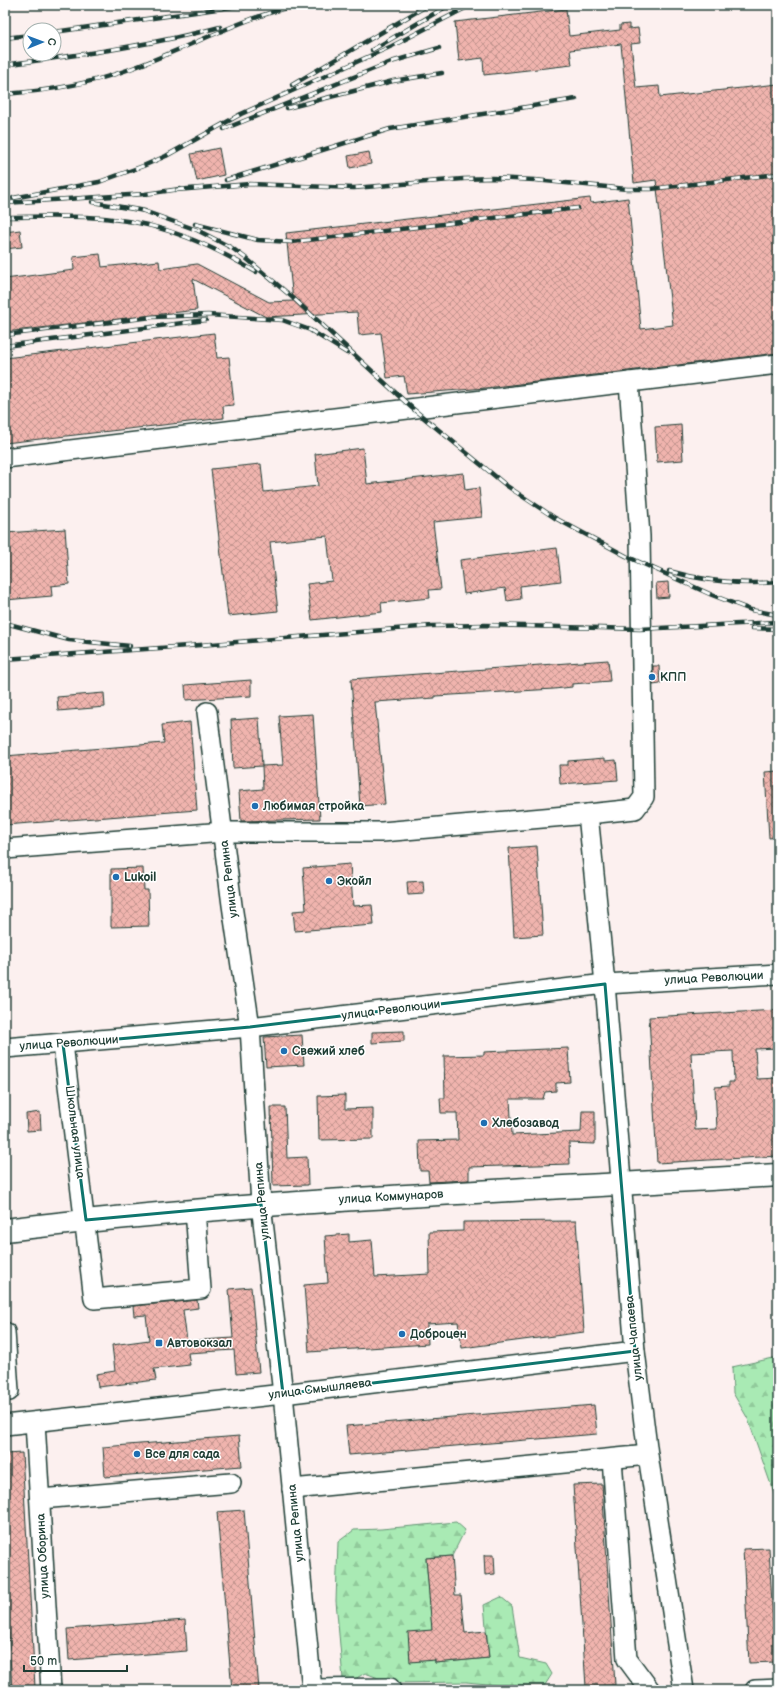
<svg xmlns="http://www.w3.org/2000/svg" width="783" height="1695" font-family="'Balsamiq Sans',sans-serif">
  <defs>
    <pattern id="forest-firs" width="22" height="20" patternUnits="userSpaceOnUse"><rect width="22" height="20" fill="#a9eab4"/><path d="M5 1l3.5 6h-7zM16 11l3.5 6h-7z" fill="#91ca9b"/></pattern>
    <pattern id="building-cross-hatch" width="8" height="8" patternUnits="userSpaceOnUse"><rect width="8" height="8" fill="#f0b4ae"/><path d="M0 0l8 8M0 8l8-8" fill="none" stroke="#c2948e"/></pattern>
  </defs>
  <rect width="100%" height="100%" fill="#fcf0ef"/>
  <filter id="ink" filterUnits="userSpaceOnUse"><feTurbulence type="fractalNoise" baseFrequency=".025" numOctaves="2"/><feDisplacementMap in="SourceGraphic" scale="8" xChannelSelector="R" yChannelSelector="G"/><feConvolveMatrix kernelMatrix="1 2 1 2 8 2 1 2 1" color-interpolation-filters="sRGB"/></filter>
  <g filter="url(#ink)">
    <g fill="url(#forest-firs)" stroke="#649474">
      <path d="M778,1357V1505L748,1419L733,1393L732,1367Z"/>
      <path d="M456,1522L465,1530L452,1556L426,1558L435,1663L489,1658L484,1605L501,1597L512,1606L520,1658L546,1664L552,1674L545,1685H498L466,1682L392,1683L365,1673L350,1682L343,1679L336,1601L338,1542L354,1530L381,1529Z"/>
    </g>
    <g fill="url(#building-cross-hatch)" stroke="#1f3d34" fill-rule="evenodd">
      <path d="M566,9L569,36L620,30V25L629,24V29L638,28L640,43L631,44L636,88L659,86L660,97L778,84V353L486,388L407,394L404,376L387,378L381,333L359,335L357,312L266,317L193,279L197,310L5,332V279L74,270L73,257L100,254L102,267L159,261L160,269L197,264L269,302L293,301L286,233L590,198L591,203L628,198L641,329L673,325L656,180L634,183L621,44L570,50L572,65L484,75L483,58L459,61L455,22Z"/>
      <path d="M219,148L224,175L197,181L191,154Z"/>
      <path d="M369,152L371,164L350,168L348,156Z"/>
      <path d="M20,230L22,247L5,249V232Z"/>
      <path d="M214,333L217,358L229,357L234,405L223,406L224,418L5,443V358Z"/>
      <path d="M681,425L683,460L657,462L655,427Z"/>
      <path d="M363,448L367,484L463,473L465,490L479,488L482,517L433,522L441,589L429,590L430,598L381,603L382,612L312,620L307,584L332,581L327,536L270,542L278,611L228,616L211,469L261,464L264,492L318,486L315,454Z"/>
      <path d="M65,529L69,584L51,586L52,596L5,600V533Z"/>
      <path d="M557,548L561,581L520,586L521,599L507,601L505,588L464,594L460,560Z"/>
      <path d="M668,582L669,597L657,598L656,583Z"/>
      <path d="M608,660L610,681L572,684V687L554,689L435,696V698L375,702L385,804L360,806L351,679Z"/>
      <path d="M653,666H659L660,684L653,685Z"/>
      <path d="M251,680V696L186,700L185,685Z"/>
      <path d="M104,693L105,707L58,711L57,697Z"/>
      <path d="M313,714L320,819L241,821L239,791L263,789L262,766L283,765L279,716Z"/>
      <path d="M259,718L262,766L233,768L231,720Z"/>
      <path d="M190,722L197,810L5,825V756L164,743L162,725Z"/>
      <path d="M605,758V761L616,760L618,780L560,784L559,765H568V761Z"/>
      <path d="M778,771V837L769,838L765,772Z"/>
      <path d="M537,846L543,935L514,937L509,848Z"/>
      <path d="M350,864L353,906L372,905L374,925L295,931L293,911L306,910L303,868Z"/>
      <path d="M143,868L144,890H148L149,926L111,927V869Z"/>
      <path d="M423,881L424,894L408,895L407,882Z"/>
      <path d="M778,1010V1048L755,1049L757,1079L778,1078V1156L657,1163L649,1017ZM733,1051L734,1082H729V1086L715,1087L717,1129L695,1130L691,1053Z"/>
      <path d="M404,1031V1041L372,1043V1032Z"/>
      <path d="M302,1035L304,1065L266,1067L264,1037Z"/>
      <path d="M568,1048L570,1082L556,1083V1091L545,1092L543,1099H510L512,1135L581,1132L582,1111H595V1144L569,1143L570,1164L469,1167V1180L429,1182L428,1171H420L419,1141L458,1140L457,1113H441L440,1098H445L444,1056L484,1055V1052Z"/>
      <path d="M345,1095V1109L373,1108V1139L319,1140L318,1096Z"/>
      <path d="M271,1107H285L287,1158L307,1157L308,1185L273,1186Z"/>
      <path d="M40,1112L41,1130L27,1131L26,1114Z"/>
      <path d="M576,1221L584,1332L462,1348L458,1322L427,1324L428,1344L309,1352L304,1285L328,1283L325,1236L349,1234V1242L372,1240L375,1277L430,1274L429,1232L463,1231V1222Z"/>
      <path d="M251,1287L259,1372L236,1374L234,1350L188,1353L190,1365L154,1369L156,1380L98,1387L96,1374L115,1371L112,1345L149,1340L146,1315L134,1316L133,1306L197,1300L198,1308L183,1310L187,1341L233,1338L229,1289Z"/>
      <path d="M594,1405L597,1434L349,1455L346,1426Z"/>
      <path d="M239,1436L242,1466L105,1477L103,1447Z"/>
      <path d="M22,1453L35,1687L12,1690L5,1568V1454Z"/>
      <path d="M602,1484L615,1685L586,1687L573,1485Z"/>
      <path d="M244,1510L259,1690H232L217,1512Z"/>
      <path d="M769,1548L775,1662L749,1663L743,1549Z"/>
      <path d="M484,1555H494L495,1574L485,1575Z"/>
      <path d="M452,1556L455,1595H461L465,1633L486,1631L489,1658L435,1663V1660L410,1662L408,1632L432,1630L426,1558Z"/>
      <path d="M185,1620L187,1651L69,1660L67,1629Z"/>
    </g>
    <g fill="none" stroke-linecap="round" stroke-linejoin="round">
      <g stroke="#1f3d34" stroke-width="22">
        <g id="minor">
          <path d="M5,458L778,364"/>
          <path d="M207,712L232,905L250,1027L261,1204L283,1394L312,1690"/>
          <path d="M588,814L635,809L644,797L640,536L629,382"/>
          <path d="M5,849L224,832H382L588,814L605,984L635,1351L648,1455L684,1690"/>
          <path d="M63,1044L94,1299L201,1289L195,1210"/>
          <path d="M5,1048L250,1027L605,984L778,974"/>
          <path d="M5,1332L9,1391"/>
          <path d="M35,1422L51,1690"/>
          <path d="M5,1425L283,1394L635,1351"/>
          <path d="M612,1459L627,1659L650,1690"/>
          <path d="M292,1489L648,1455"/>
          <path d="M40,1499L231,1483"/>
          <path d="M312,1689L390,1688L391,1690"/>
          <path d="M755,1690L778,1689"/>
        </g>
      </g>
      <g stroke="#1f3d34" stroke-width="25">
        <path id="major" d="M5,1230C262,1199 520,1191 778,1175"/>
      </g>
      <use href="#minor" stroke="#fff" stroke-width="19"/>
      <use href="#major" stroke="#fff" stroke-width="22"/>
      <g stroke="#1f3d34" stroke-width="4.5">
        <g id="rail">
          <path d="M54,32L245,5"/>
          <path d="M5,38L30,35"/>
          <path d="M372,50L449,5"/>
          <path d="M5,65C77,55 149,46 220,27"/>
          <path d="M292,85L428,5"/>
          <path d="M5,94C47,91 90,84 130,69C186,49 239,19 297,5"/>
          <path d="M287,108L393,81L442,73"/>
          <path d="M224,129L391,62L439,48"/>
          <path d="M226,180L390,129L576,99"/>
          <path d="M176,190L250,184L354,188L463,179L492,178L535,180L627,189H651L778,174"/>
          <path d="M13,198L99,182L143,166L166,156L241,114L392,46L471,5"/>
          <path d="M92,202L145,211"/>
          <path d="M5,203L145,194L180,189"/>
          <path d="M141,210L197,230L232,248L247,259L292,297L412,408L507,486L555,518L626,556L712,595L751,610L778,615"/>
          <path d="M5,217C40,217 76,215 112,219C164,224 211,245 256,272"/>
          <path d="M195,224L258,240L291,242L578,208"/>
          <path d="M5,335L152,317L208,315L282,320L310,330L347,353"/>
          <path d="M5,346L206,320"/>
          <path d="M669,571C704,581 741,585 778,582"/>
          <path d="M5,623L69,640L130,646"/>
          <path d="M752,628L778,629"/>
          <path d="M5,659L188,646L432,626L485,625L640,629L778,622"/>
        </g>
      </g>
      <use href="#rail" stroke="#fff" stroke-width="3" stroke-dasharray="9" stroke-linecap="butt"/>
    </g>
  </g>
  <path fill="none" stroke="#0f766e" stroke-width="3" stroke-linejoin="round" d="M605,984L635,1351L283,1394L261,1204L86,1220L63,1044L250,1027Z"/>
  <g fill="#1f6fb2" stroke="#fff" stroke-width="1.5">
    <circle cx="652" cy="677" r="4"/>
    <circle cx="255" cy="806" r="4"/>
    <circle cx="116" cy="877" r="4"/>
    <circle cx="329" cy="881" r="4"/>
    <circle cx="284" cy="1051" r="4"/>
    <circle cx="484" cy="1123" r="4"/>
    <circle cx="402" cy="1334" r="4"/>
    <rect x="155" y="1339" width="8" height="8" rx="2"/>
    <circle cx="137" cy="1454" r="4"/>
  </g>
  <g text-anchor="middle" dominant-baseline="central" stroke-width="3" stroke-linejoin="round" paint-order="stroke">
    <g font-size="12" font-weight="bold" fill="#1f3d34" stroke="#fff" text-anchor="start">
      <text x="660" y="677">КПП</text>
      <text x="263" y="806">Любимая стройка</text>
      <text x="124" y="877">Lukoil</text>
      <text x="337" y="881">Экойл</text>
      <text x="292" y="1051">Свежий хлеб</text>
      <text x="492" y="1123">Хлебозавод</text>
      <text x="410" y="1334">Доброцен</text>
      <text x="167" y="1343">Автовокзал</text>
      <text x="145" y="1454">Все для сада</text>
    </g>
    <g font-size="12" fill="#1f3d34" stroke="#fff">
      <text transform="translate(229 879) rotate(-97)">улица Репина</text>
      <text transform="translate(714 978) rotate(-3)">улица Революции</text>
      <text transform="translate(391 1010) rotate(-7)">улица Революции</text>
      <text transform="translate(69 1043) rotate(-4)">улица Революции</text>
      <text transform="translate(75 1132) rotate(83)">Школьная улица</text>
      <text transform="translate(391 1197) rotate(-3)">улица Коммунаров</text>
      <text transform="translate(262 1201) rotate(-95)">улица Репина</text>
      <text transform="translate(634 1338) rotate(-96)">улица Чапаева</text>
      <text transform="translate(320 1389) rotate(-7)">улица Смышляева</text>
      <text transform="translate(296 1523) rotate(-96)">улица Репина</text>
      <text transform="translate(43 1556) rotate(-93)">улица Оборина</text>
    </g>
  </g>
  <rect width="783" height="1695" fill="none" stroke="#fff" stroke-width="20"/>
  <rect x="10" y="10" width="763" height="1675" fill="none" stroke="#1f3d34" stroke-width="1.5" filter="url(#ink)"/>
  <g transform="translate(42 42) rotate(89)"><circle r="19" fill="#ffffff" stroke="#a5b1ae"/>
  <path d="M0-3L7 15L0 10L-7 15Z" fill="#1f6fb2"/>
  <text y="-6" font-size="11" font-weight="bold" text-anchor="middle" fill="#1f3d34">С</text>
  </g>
  <path d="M24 1665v6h103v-6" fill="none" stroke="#1f3d34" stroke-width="2"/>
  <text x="30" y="1665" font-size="12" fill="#1f3d34" stroke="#ffffff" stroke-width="3" paint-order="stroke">50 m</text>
</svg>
